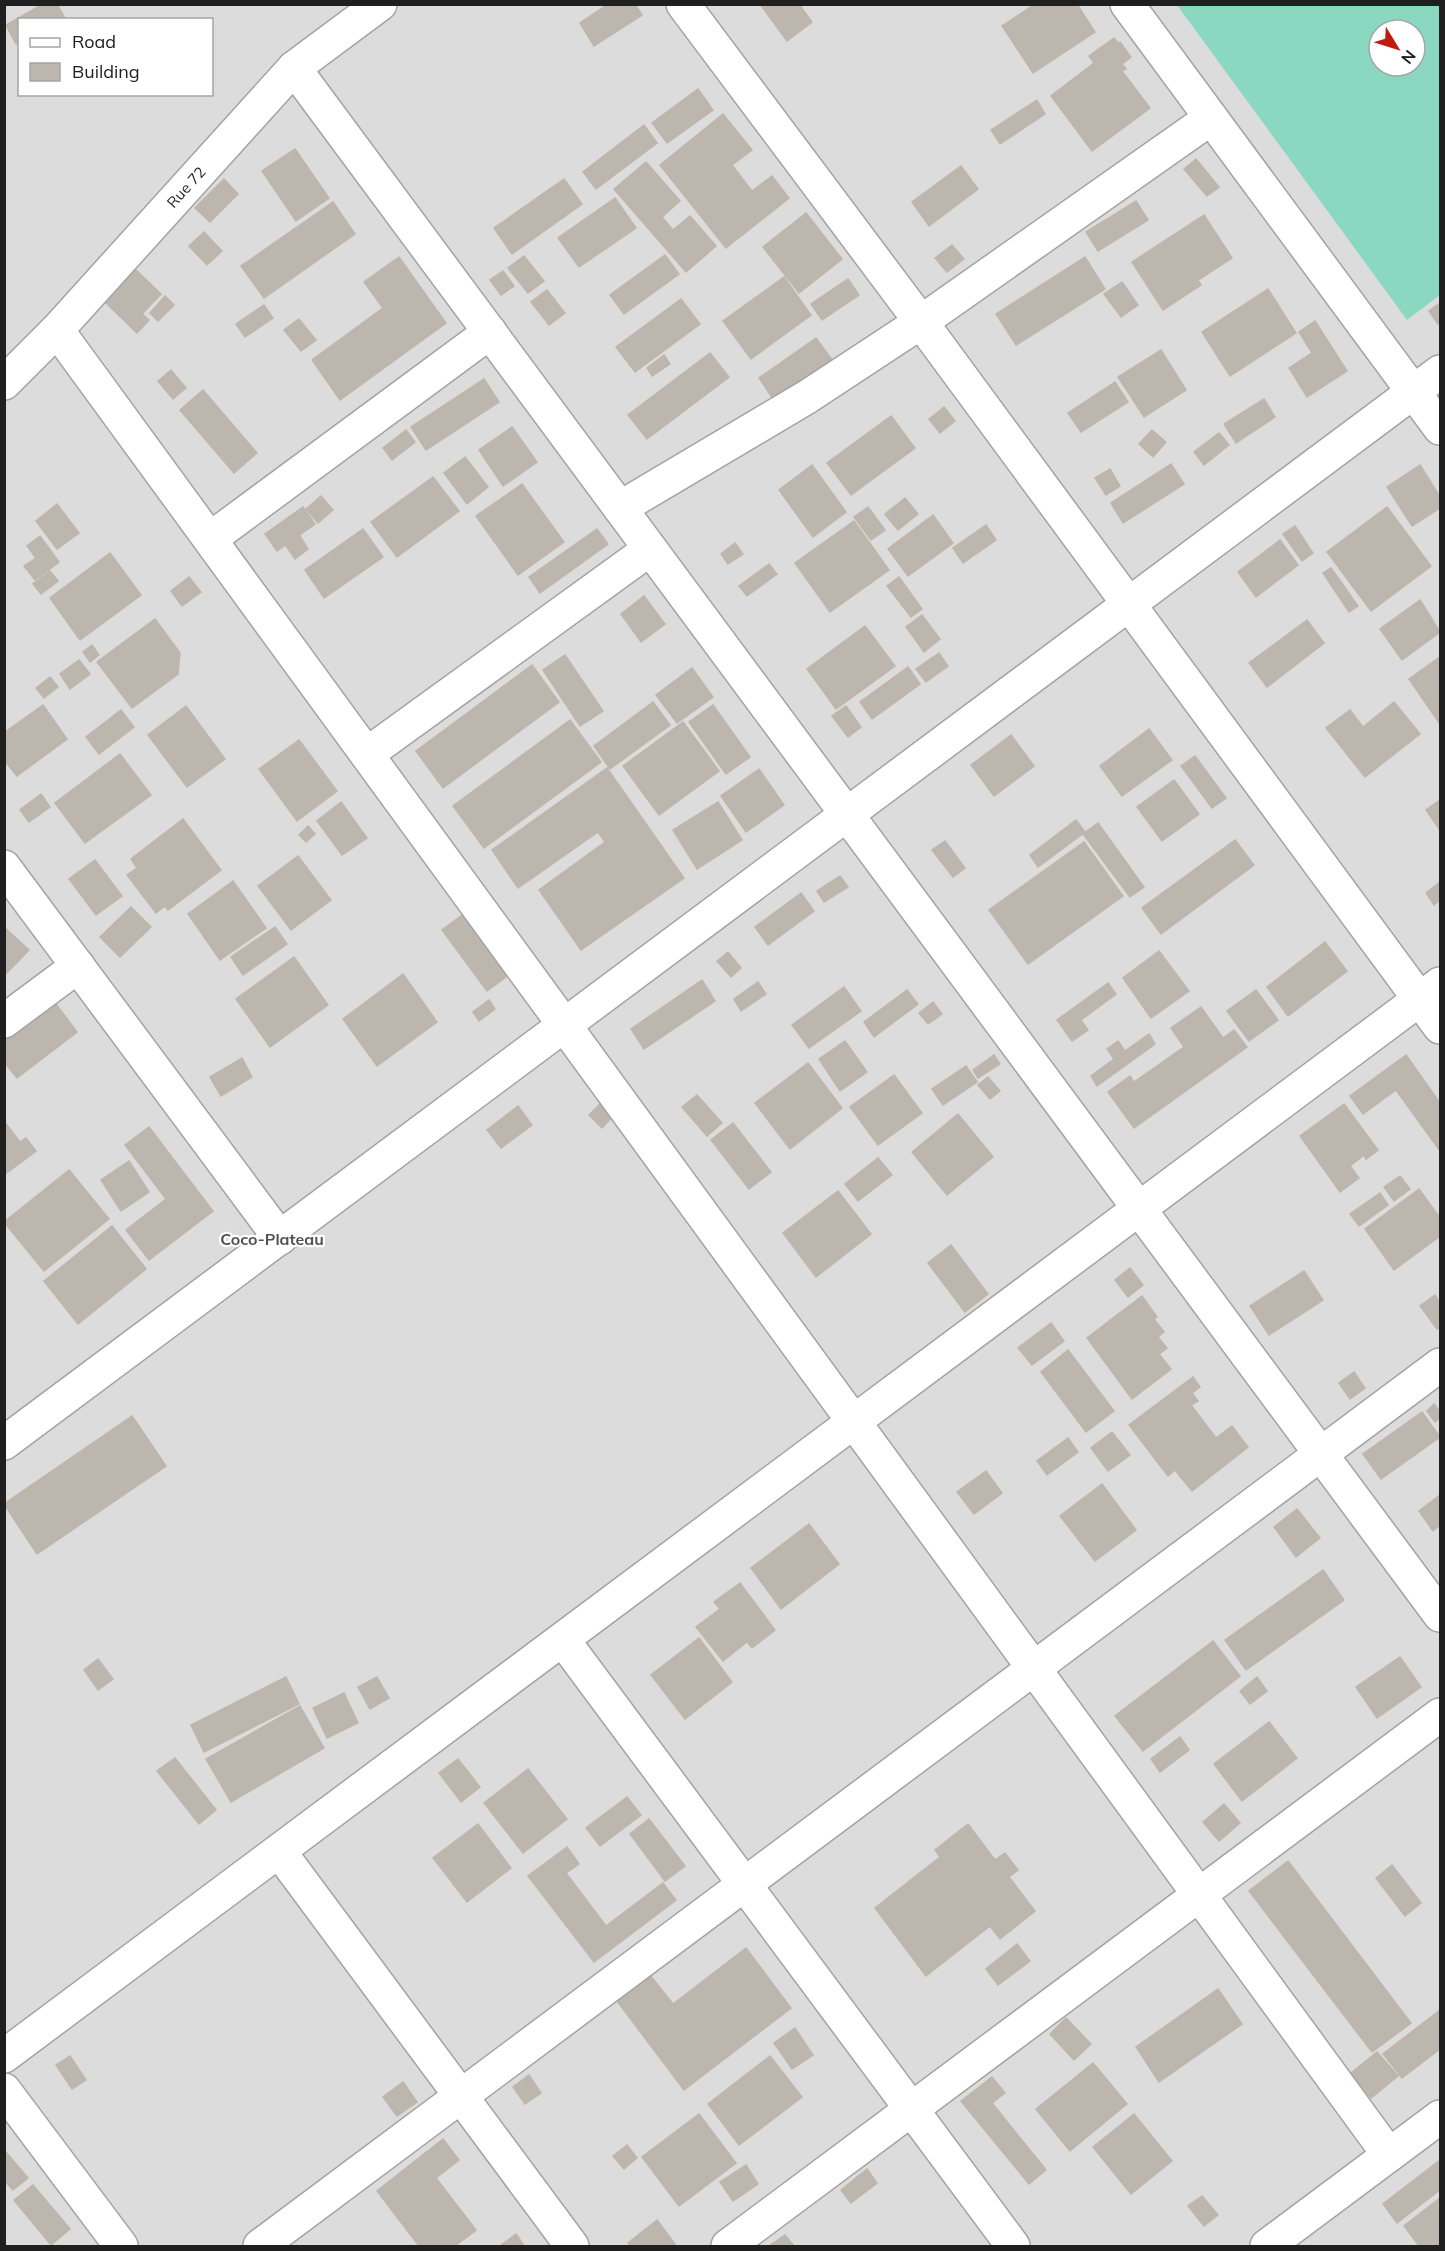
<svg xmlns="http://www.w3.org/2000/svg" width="1445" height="2251" font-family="Mulish,sans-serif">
  <rect width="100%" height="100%" fill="#efede6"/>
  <path fill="#dddcdc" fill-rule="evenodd" d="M5,5H1440V2246H5ZM20,20H212V94H20ZM1379,30H1415V66H1379Z"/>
  <path fill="#8ad8c0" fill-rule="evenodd" d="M1177,5H1440V295L1407,320ZM1379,30H1415V66H1379Z"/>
  <g fill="#bcb6af" stroke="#c0b5aa" stroke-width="1.5">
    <path d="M43,4H57L65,18L20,20V43L16,44L6,25Z"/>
    <path d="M608,4H635L642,15L594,46L580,23Z"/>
    <path d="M760,4H799L812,22L787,41Z"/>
    <path d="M1035,4H1077L1095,32L1033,73L1002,26Z"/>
    <path d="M1114,38L1118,43L1120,42L1131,57L1122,64L1126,69L1122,71L1150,108L1092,151L1051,96L1094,63L1089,56Z"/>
    <path d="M698,89L713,110L667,143L652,123Z"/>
    <path d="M1037,100L1045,114L1000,144L991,130Z"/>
    <path d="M723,114L752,150L732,165L752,191L772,176L789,198L726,248L660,165Z"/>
    <path d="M644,125L657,143L596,189L583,172Z"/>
    <path d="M295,149L329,198L296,221L262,171Z"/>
    <path d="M1196,159L1219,187L1207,196L1184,169Z"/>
    <path d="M646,162L680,201L662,217L673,230L690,216L716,246L686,272L614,189Z"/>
    <path d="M961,166L978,189L929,226L912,202Z"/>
    <path d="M224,179L238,194L210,222L195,208Z"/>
    <path d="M564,179L582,204L512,254L494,228Z"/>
    <path d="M615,198L636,228L579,267L558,238Z"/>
    <path d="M1136,201L1148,220L1098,251L1086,232Z"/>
    <path d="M333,202L355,234L264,298L241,266Z"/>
    <path d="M806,213L842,259L799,293L763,247Z"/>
    <path d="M1204,215L1232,258L1198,280L1201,285L1163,310L1132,262Z"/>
    <path d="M204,232L222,251L207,265L189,246Z"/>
    <path d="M952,245L964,259L947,272L935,258Z"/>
    <path d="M665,255L679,274L624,314L610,295Z"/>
    <path d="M524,256L544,281L528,293L508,268Z"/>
    <path d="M399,257L446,323L340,400L312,360L383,308L364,282Z"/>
    <path d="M1085,257L1105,289L1016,345L996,314Z"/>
    <path d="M136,270L161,294L142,314L149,320L137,333L106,303Z"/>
    <path d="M503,271L514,286L501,295L490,280Z"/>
    <path d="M784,277L811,315L751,359L723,321Z"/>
    <path d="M848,279L859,295L822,320L811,304Z"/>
    <path d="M1122,282L1138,305L1121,317L1104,294Z"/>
    <path d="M1268,289L1296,333L1230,376L1202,332Z"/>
    <path d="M547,290L565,313L549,325L531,302Z"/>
    <path d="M165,296L174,305L158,321L150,313Z"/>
    <path d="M681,299L700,324L635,372L616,347Z"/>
    <path d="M1440,303V322L1438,324L1429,311Z"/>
    <path d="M264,305L273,318L245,337L236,324Z"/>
    <path d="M299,319L316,340L301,351L284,330Z"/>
    <path d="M1315,321L1347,371L1307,397L1289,368L1312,353L1299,332Z"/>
    <path d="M816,338L833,361L775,402L759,378Z"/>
    <path d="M1161,350L1186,390L1144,417L1118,377Z"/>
    <path d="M710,353L729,377L647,439L628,415Z"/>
    <path d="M664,355L670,364L652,376L647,368Z"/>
    <path d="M171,370L186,388L173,399L158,381Z"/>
    <path d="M484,379L499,402L426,450L411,427Z"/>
    <path d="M1115,382L1128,402L1081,432L1068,413Z"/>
    <path d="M203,390L257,453L234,473L180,410Z"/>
    <path d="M1264,399L1275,417L1236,443L1224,424Z"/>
    <path d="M944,407L955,421L940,433L929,419Z"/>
    <path d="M891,416L915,448L851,495L827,463Z"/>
    <path d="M512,427L537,462L503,486L479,450Z"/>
    <path d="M406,430L415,442L392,460L383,448Z"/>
    <path d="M1152,430L1166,442L1153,457L1139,444Z"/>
    <path d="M1219,433L1229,445L1204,465L1194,452Z"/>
    <path d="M465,457L488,487L467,504L444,473Z"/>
    <path d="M1171,464L1184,484L1123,523L1111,503Z"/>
    <path d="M812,465L846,512L813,537L779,490Z"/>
    <path d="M1420,465L1440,497V508L1412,526L1387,487Z"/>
    <path d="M1110,469L1120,486L1106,495L1095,478Z"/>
    <path d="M433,477L459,511L397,557L371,522Z"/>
    <path d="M522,484L564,542L518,575L476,516Z"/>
    <path d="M321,496L333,510L318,523L306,509Z"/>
    <path d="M905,498L918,514L898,530L885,514Z"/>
    <path d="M57,504L79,533L57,549L36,521Z"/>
    <path d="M303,507L315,524L277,551L265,534Z"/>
    <path d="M868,507L885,530L871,540L854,517Z"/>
    <path d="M1387,507L1431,566L1371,611L1327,552Z"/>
    <path d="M933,515L953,543L908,576L888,549Z"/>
    <path d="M854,521L889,570L830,612L795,563Z"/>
    <path d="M986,525L996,540L963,563L953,548Z"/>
    <path d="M1295,526L1313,553L1302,561L1283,534Z"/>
    <path d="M363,529L383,557L324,598L305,570Z"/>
    <path d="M597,529L608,544L540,593L529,577Z"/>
    <path d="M40,536L59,562L35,580L24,566L36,558L27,546Z"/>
    <path d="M300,536L308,549L295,559L286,546Z"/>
    <path d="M1280,540L1298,565L1256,597L1238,572Z"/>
    <path d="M735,543L743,554L728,564L721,554Z"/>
    <path d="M110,553L141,595L80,640L50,598Z"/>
    <path d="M769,564L777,574L747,596L739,586Z"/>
    <path d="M1331,568L1358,606L1349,612L1323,573Z"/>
    <path d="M50,571L58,581L41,594L33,584Z"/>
    <path d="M189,577L201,592L182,606L171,591Z"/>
    <path d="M899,577L922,609L911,617L887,586Z"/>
    <path d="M644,596L665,624L641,642L621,614Z"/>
    <path d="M1420,600L1440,632L1402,660L1380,629Z"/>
    <path d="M922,615L940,639L924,652L906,627Z"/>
    <path d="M155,619L180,653L178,674L132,708L97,662Z"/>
    <path d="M1307,620L1324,643L1267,687L1249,663Z"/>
    <path d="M865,626L895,666L836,709L807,669Z"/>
    <path d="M92,645L99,655L90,662L83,652Z"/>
    <path d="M939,653L948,666L926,682L916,669Z"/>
    <path d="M565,655L603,711L580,726L543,670Z"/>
    <path d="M1440,657V724L1409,679Z"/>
    <path d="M79,660L90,674L70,689L60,674Z"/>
    <path d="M532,665L559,702L443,788L416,751Z"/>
    <path d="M908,667L920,684L872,719L860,702Z"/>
    <path d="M692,668L713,697L677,723L656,695Z"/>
    <path d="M50,677L58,687L44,698L36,688Z"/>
    <path d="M653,702L670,725L610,769L594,746Z"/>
    <path d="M1394,702L1420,734L1365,777L1326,728L1350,710L1363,727Z"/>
    <path d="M43,705L67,739L17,776L4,760V733Z"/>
    <path d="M713,705L750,757L726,774L689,722Z"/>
    <path d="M186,706L225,759L187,787L148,735Z"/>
    <path d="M846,706L861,727L848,737L832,716Z"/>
    <path d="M121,710L134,727L99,754L86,737Z"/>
    <path d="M570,720L601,762L484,848L453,806Z"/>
    <path d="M683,722L719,771L659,815L623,766Z"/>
    <path d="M1149,729L1172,760L1122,796L1100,766Z"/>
    <path d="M1011,735L1034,766L994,796L971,765Z"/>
    <path d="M299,740L337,791L297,821L259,769Z"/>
    <path d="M120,754L151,795L85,843L55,803Z"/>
    <path d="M1195,756L1226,798L1212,808L1181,766Z"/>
    <path d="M607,768L684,878L581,950L539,890L605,842L598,832L518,888L492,850Z"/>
    <path d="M759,769L784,805L746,832L721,796Z"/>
    <path d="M1174,780L1199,814L1162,841L1137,807Z"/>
    <path d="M41,794L50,807L29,822L20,810Z"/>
    <path d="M1440,800V830L1426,810Z"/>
    <path d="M341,802L367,838L342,855L317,821Z"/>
    <path d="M718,802L742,840L697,869L673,830Z"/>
    <path d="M183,819L221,870L168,910L165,906L156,913L127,875L137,868L131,859Z"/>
    <path d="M1076,820L1085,832L1038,867L1030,855Z"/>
    <path d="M1098,823L1144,887L1130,897L1083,834Z"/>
    <path d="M308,826L315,834L306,842L299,835Z"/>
    <path d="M1235,840L1254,865L1161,934L1142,908Z"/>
    <path d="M945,841L965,868L953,877L932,850Z"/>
    <path d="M1084,842L1123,896L1028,964L989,910Z"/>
    <path d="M298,856L331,900L291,930L258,886Z"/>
    <path d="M95,860L122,896L96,915L69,879Z"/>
    <path d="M840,876L848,887L824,902L817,891Z"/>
    <path d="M233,881L266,928L220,960L188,914Z"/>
    <path d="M1440,882V900L1434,905L1426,893Z"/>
    <path d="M801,893L814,911L768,945L755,927Z"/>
    <path d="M131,907L151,927L120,957L100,937Z"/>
    <path d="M465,913L510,974L487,991L442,930Z"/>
    <path d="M4,927L29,950L4,976Z"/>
    <path d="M275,927L287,944L243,975L231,957Z"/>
    <path d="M1325,942L1347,971L1288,1016L1267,987Z"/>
    <path d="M1159,951L1189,991L1151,1018L1123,978Z"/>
    <path d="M728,952L741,968L731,977L717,961Z"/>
    <path d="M294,957L328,1005L270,1047L236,999Z"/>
    <path d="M403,974L437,1022L377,1066L343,1019Z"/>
    <path d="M702,980L715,1001L644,1049L631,1029Z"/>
    <path d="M758,982L766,994L741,1011L734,999Z"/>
    <path d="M1108,983L1116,994L1081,1020L1088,1030L1072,1041L1057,1020Z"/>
    <path d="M844,987L861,1011L809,1048L792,1025Z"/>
    <path d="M907,990L918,1004L874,1037L864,1022Z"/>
    <path d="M1256,990L1278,1020L1249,1041L1227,1011Z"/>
    <path d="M50,996L77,1032L17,1078L4,1062V1031Z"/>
    <path d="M489,1000L495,1009L479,1021L473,1012Z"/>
    <path d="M933,1002L942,1014L928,1024L919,1013Z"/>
    <path d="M1201,1007L1223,1038L1234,1030L1247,1047L1134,1128L1108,1092L1130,1076L1134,1082L1184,1047L1171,1028Z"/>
    <path d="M1149,1034L1155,1044L1097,1086L1091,1076L1114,1059L1107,1049L1118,1041L1125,1051Z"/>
    <path d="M845,1041L867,1072L840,1091L819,1059Z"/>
    <path d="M994,1055L1000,1064L978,1078L973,1070Z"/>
    <path d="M1406,1055L1440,1103V1151L1396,1090L1363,1114L1350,1096Z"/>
    <path d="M242,1058L252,1077L221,1096L210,1077Z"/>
    <path d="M808,1063L842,1108L790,1149L755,1103Z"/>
    <path d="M966,1066L977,1082L943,1105L932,1089Z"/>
    <path d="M894,1075L922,1113L878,1145L850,1107Z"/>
    <path d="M988,1077L1000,1091L990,1099L978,1085Z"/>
    <path d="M697,1095L722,1123L707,1136L682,1107Z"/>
    <path d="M601,1103L614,1115L602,1128L589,1115Z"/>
    <path d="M1344,1104L1378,1150L1366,1159L1364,1155L1350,1166L1359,1178L1340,1192L1300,1136Z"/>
    <path d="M518,1106L532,1125L501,1148L487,1130Z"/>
    <path d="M958,1114L993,1157L947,1195L912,1152Z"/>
    <path d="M4,1121L20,1142L26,1138L36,1151L4,1175Z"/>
    <path d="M733,1123L771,1172L749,1189L711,1140Z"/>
    <path d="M149,1127L213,1211L149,1260L126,1230L166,1199L125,1145Z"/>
    <path d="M878,1158L892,1175L858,1201L845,1184Z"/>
    <path d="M129,1161L149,1192L121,1211L101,1180Z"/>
    <path d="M69,1170L109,1219L44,1271L4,1222Z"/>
    <path d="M1400,1176L1410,1189L1394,1201L1384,1187Z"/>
    <path d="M1419,1189L1440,1218V1236L1394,1270L1365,1229Z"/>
    <path d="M838,1191L871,1234L816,1277L783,1233Z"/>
    <path d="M1380,1193L1388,1205L1359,1226L1350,1214Z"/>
    <path d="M112,1226L146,1269L78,1324L44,1281Z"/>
    <path d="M951,1245L988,1294L965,1312L928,1263Z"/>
    <path d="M1130,1268L1143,1285L1128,1297L1115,1280Z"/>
    <path d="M1304,1271L1323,1300L1269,1335L1250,1306Z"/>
    <path d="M1435,1295L1440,1303V1327L1437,1329L1420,1306Z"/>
    <path d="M1142,1296L1157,1317L1154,1319L1164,1332L1158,1337L1167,1348L1159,1354L1171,1369L1132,1399L1087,1338Z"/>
    <path d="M1051,1323L1064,1341L1032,1365L1018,1348Z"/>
    <path d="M1068,1350L1114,1411L1086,1432L1041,1372Z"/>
    <path d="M1354,1372L1365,1388L1350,1399L1339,1383Z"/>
    <path d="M1193,1377L1200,1387L1192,1393L1198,1401L1191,1405L1216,1438L1232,1426L1248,1447L1192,1491L1175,1470L1168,1476L1129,1425Z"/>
    <path d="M1434,1404L1440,1412V1418L1435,1422L1427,1411Z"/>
    <path d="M1422,1412L1440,1437L1381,1479L1363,1454Z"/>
    <path d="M132,1416L166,1466L37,1554L4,1504Z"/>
    <path d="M1112,1432L1130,1455L1108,1471L1091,1448Z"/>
    <path d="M1068,1438L1078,1452L1047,1475L1037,1461Z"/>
    <path d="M986,1471L1002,1493L974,1514L957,1492Z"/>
    <path d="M1102,1484L1136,1530L1095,1561L1060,1516Z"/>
    <path d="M1440,1495V1525L1433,1531L1419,1511Z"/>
    <path d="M1297,1509L1320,1538L1296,1557L1274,1527Z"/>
    <path d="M809,1524L839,1564L781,1609L751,1568Z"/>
    <path d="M1323,1570L1344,1600L1246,1670L1225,1640Z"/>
    <path d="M740,1583L775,1630L752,1648L747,1642L723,1661L696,1627L720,1609L714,1602Z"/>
    <path d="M699,1638L732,1682L685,1719L651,1675Z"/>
    <path d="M1213,1641L1240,1676L1143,1751L1115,1716Z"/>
    <path d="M1400,1657L1421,1687L1377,1718L1356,1687Z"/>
    <path d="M98,1659L113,1679L98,1690L84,1670Z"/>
    <path d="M286,1677L299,1704L204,1752L191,1725Z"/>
    <path d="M377,1677L389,1698L370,1709L358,1687Z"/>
    <path d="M1257,1677L1267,1691L1250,1704L1240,1691Z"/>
    <path d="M344,1693L358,1723L327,1738L313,1708Z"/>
    <path d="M300,1706L324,1748L231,1802L206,1759Z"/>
    <path d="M1269,1722L1297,1758L1242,1801L1214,1764Z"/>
    <path d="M1180,1737L1189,1750L1160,1772L1151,1759Z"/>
    <path d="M175,1758L216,1810L199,1824L157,1771Z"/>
    <path d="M458,1759L480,1787L461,1802L439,1773Z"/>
    <path d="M528,1769L567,1819L523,1853L484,1803Z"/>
    <path d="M627,1797L641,1815L600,1846L586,1828Z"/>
    <path d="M1224,1804L1240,1823L1219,1841L1203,1822Z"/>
    <path d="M649,1819L685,1866L665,1881L630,1834Z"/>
    <path d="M478,1824L511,1868L467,1902L433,1858Z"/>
    <path d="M968,1824L995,1860L1005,1853L1018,1870L1009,1877L1035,1911L1000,1939L990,1926L926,1976L875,1908L940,1857L935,1850Z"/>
    <path d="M567,1847L579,1864L566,1873L606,1926L663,1883L676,1900L594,1962L528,1876Z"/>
    <path d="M1288,1861L1411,2023L1372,2052L1249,1891Z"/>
    <path d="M1392,1865L1421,1903L1405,1916L1376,1878Z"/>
    <path d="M1017,1944L1030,1961L998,1985L986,1969Z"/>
    <path d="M746,1948L791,2008L684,2090L617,2001L650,1975L673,2004Z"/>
    <path d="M1218,1989L1242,2024L1159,2082L1136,2047Z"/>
    <path d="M1440,2010V2049L1402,2078L1383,2054Z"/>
    <path d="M1066,2018L1091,2044L1074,2060L1050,2034Z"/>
    <path d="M795,2028L813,2055L792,2069L774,2043Z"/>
    <path d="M1377,2052L1398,2076L1371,2098L1351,2073Z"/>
    <path d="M70,2056L86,2080L72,2089L56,2065Z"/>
    <path d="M770,2056L802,2097L739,2145L708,2104Z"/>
    <path d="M1093,2063L1127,2104L1070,2151L1036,2109Z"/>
    <path d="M529,2075L541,2093L525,2104L513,2087Z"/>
    <path d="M992,2077L1005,2093L992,2103L1046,2170L1029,2184L961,2101Z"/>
    <path d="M403,2082L417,2102L397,2116L383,2097Z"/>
    <path d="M699,2114L736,2163L679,2206L642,2157Z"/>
    <path d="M1134,2114L1172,2161L1131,2194L1093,2147Z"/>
    <path d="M443,2139L459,2160L436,2178L476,2230L455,2246H419L377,2191Z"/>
    <path d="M627,2145L637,2158L624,2169L613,2156Z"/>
    <path d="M4,2150L28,2178L13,2190L4,2180Z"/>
    <path d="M1440,2160V2190L1397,2223L1383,2204Z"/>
    <path d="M746,2165L758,2184L733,2201L720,2182Z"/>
    <path d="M867,2169L877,2183L851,2203L841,2190Z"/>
    <path d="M33,2185L70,2229L51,2245L14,2200Z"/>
    <path d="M1202,2196L1218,2215L1204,2226L1188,2206Z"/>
    <path d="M1440,2198V2246H1419L1404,2226Z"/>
    <path d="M657,2220L675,2244L671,2246H630L628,2243Z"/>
    <path d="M516,2234L523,2244L519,2246H500Z"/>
    <path d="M785,2235L794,2246H769Z"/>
  </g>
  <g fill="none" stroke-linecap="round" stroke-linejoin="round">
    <g stroke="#a3a3a3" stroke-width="36">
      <g id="minor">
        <path d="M683,4L921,322L1440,1027"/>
        <path d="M1127,4L1440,428"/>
        <path d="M294,68L1440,1615"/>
        <path d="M57,330L1389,2155"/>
        <path d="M4,383L57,330L294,68L380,4"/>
        <path d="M620,508L807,397L921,322L1211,118"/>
        <path d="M210,539L490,332"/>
        <path d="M367,754L650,549"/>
        <path d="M4,867L280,1238"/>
        <path d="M4,1021L78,966"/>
        <path d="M4,1443L1440,372"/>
        <path d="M563,1640L1013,2246"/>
        <path d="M279,1851L572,2246"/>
        <path d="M4,2056L1440,984"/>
        <path d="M4,2090L121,2246"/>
        <path d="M260,2246L1440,1365"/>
        <path d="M728,2246L1440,1715"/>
        <path d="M1267,2246L1440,2117"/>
      </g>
    </g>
    <use href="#minor" stroke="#fff" stroke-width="33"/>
  </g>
  <g text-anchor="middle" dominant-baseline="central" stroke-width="4.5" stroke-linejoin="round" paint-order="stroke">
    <g font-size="15" fill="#1f1f1f" stroke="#fff">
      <text transform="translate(186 187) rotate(-48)">Rue 72</text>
    </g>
    <g font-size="16" font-weight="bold" fill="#525252" stroke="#fff">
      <text x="272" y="1239">Coco-Plateau</text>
    </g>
  </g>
  <rect width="1445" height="2251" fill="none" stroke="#1f1f1f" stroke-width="12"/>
  <rect x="18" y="18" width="195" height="78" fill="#ffffff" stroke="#a5a5a5" stroke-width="1.5"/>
  <rect x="30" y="38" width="30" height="9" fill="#ffffff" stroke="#a5a5a5" stroke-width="1.5"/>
  <text x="72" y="48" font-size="18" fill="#1f1f1f">Road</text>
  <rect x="30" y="63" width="30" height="18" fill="#bcb6af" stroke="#a5a5a5" stroke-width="1.5"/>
  <text x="72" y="78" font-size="18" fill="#1f1f1f">Building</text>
  <g transform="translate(1397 48) rotate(128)"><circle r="28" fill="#ffffff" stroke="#a5a5a5" stroke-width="1.5"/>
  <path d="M0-4.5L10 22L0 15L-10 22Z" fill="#bf1c10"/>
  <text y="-9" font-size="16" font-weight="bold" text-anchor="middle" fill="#1f1f1f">N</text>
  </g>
</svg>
